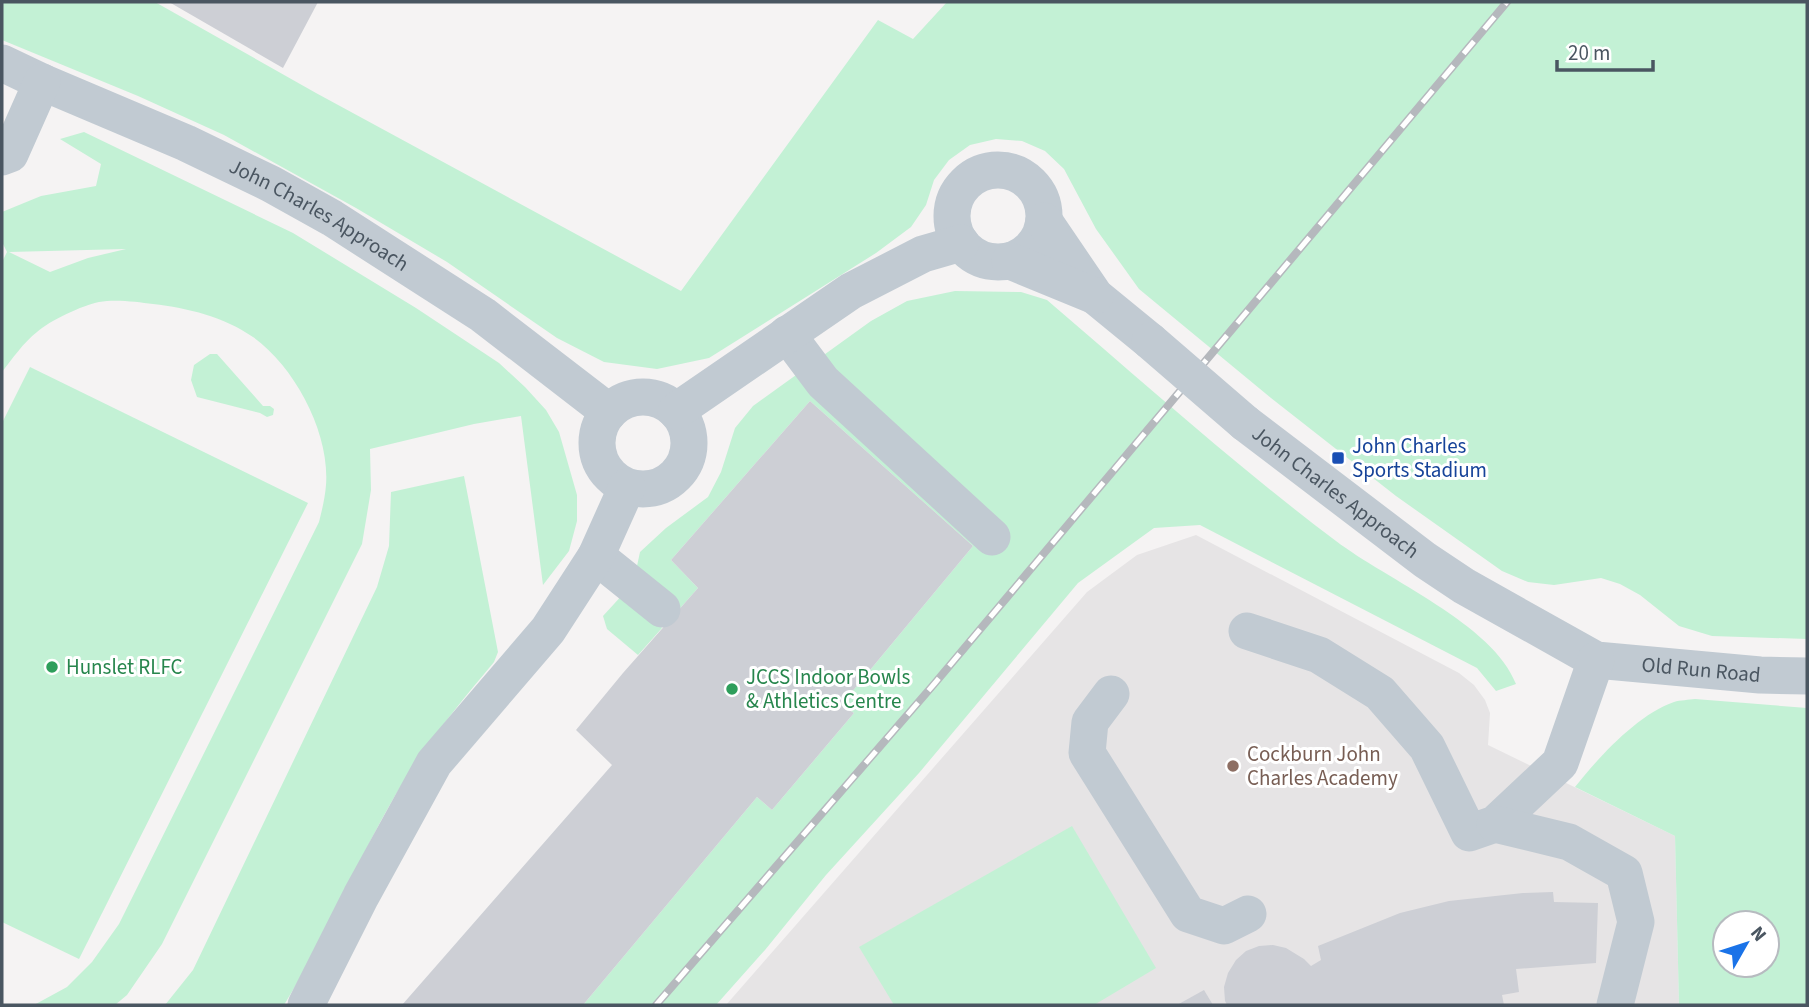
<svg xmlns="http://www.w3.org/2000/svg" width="1809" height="1007" font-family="'Source Sans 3',sans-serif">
  <rect width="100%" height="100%" fill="#f5f3f3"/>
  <path fill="#e6e4e5" d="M1196,535L1459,673L1474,685L1485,700L1490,713L1488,745L1675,836L1679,1005H726L1087,592L1137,555Z"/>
  <g fill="#c3f1d5" fill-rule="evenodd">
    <path d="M2,2H155L316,93L681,291L878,20L913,39L947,2H1807V639L1712,636L1679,626L1640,595L1620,584L1601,578L1554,585L1528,582L1502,571L1396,496L1271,398L1139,289L1096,229L1064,169L1045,151L1022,141L996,139L970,145L949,160L934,180L926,205L911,227L876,253L709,358L657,369L604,362L557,338L447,262L356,208L224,135L138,96L2,40Z"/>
    <path d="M84,132L293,233L416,308L499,363L525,387L546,410L559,432L577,495V521L569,551L543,585L521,416L474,424L370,449L371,490L362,544L162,944L127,995L115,1005H34L67,987L92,962L119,924L319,522C322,510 325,498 326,485C330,433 295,367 253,337C224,317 188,308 153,304C137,302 116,299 99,302C83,305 49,321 37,332C24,342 12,359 2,372V262L7,252L2,242V212L41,196L96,186L101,164L60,139ZM126,249L88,258L50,272L9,252Z"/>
    <path d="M955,291L1021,292L1047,300C1142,381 1236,466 1336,541C1387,580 1493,624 1516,684L1496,691L1477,668L1200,525L1154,528L1078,583L919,773L826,875L765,950L716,1005H583L757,797L772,810L854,713L841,705L973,546L810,401L671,560L698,588L675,614L639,577L637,566L640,552L666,528L708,497L721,472L735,428L753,406L871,321L907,301Z"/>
    <path d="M210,354H217L263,406H270L274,409L273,415L267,417L260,413L197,397L191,380L194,365Z"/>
    <path d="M30,367L308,503L79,959L2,922V423Z"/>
    <path d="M464,476L498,652L494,662C459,704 424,746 396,794C356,863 326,937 284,1005H165L193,970L377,587L389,546L391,492Z"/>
    <path d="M625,592L662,628L638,655L607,629L603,616Z"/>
    <path d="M1695,699L1807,708V1005H1679L1675,836L1575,787C1598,758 1638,714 1674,702C1680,700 1689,700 1695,699ZM1725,923H1767V965H1725Z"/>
    <path d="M1072,826L1156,968L1094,1005H894L859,947Z"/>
  </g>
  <g fill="#cdcfd5">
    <path d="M169,2H318L283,68Z"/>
    <path d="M810,401L973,546L841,705L854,713L772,810L757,797L583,1005H402L612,765L576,730L623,673L698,588L671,560Z"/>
    <path d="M1553,892L1554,902L1598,903L1596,963L1516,969L1519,992L1502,995L1504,1005H1227L1225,1001L1224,987L1228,973L1236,960L1246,951L1259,946L1273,945L1286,948L1304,959L1311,966L1321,960L1318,946L1400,913L1449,901L1523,893Z"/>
    <path d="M1204,990L1213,1005H1177Z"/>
  </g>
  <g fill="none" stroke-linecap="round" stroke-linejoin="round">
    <g stroke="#c1cad2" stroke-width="37">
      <path id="s1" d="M2,63L42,82L186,143L271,184L332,218L483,315L609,412"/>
      <path d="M2,157L10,154L42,82"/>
      <circle cx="998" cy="216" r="46"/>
      <path d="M1044,221L1095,296L1150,341"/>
      <path d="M1010,261L1095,296"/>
      <path d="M787,334L823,382L992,537"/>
      <circle cx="643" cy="443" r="46"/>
      <path d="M676,411L851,291L923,254L961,243"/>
      <path id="s2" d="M1245,423L1425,560L1464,586L1596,660L1760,675L1807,676"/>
      <path d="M596,556L662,609"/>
      <path d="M1247,631L1319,655L1380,693L1427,747L1469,833L1495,824L1560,763L1596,660"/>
      <path d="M1111,694L1090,722L1087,753L1188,914L1224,926L1248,914"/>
      <path d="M1495,824L1569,842L1624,873L1636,922L1615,1005"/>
      <path d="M306,1005L361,896L434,763L548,630L596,556L627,487"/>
    </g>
    <g stroke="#b5b8bd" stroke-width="8">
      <path id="rail" d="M656,1005L935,683L1507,2"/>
    </g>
    <use href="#rail" stroke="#fff" stroke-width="5" stroke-dasharray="16" stroke-linecap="butt"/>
    <path stroke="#c1cad2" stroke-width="37" d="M1150,341L1245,423"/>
  </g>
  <rect fill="#1a4fb4" stroke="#fff" stroke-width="2.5" x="1331" y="451" width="14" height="14" rx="3.5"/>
  <g fill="#2e9e5b" stroke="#fff" stroke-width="2.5">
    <circle cx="52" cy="667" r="7"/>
    <circle cx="732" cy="689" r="7"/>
  </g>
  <circle fill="#8d6e63" stroke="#fff" stroke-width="2.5" cx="1233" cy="766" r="7"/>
  <g text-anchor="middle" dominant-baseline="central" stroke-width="6" stroke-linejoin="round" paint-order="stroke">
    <g font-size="21" fill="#4a5661" stroke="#fff">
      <text stroke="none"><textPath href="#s1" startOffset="352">John Charles Approach</textPath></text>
      <text stroke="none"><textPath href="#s2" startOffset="114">John Charles Approach</textPath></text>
      <text stroke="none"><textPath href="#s2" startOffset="530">Old Run Road</textPath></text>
    </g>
    <g font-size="21" fill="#164399" stroke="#fff" text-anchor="start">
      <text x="1352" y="446">John Charles<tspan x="1352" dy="24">Sports Stadium</tspan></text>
    </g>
    <g font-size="21" fill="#27864d" stroke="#fff" text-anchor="start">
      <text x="66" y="667">Hunslet RLFC</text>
      <text x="746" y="677">JCCS Indoor Bowls<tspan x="746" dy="24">&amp; Athletics Centre</tspan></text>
    </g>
    <g font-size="21" fill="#785e54" stroke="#fff" text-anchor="start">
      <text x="1247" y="754">Cockburn John<tspan x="1247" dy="24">Charles Academy</tspan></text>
    </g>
  </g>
  <rect width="1809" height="1007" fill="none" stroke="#4a5661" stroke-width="7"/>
  <g transform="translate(1746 944) rotate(51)"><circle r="33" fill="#ffffff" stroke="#b7bbc0" stroke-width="2"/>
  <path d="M0-5L12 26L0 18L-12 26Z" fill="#1a73e8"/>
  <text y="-10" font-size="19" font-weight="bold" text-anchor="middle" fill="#4a5661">N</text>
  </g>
  <path d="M1557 60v10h96v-10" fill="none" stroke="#4a5661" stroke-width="3.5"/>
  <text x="1568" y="60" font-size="21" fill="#4a5661" stroke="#ffffff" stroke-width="5" paint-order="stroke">20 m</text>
</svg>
